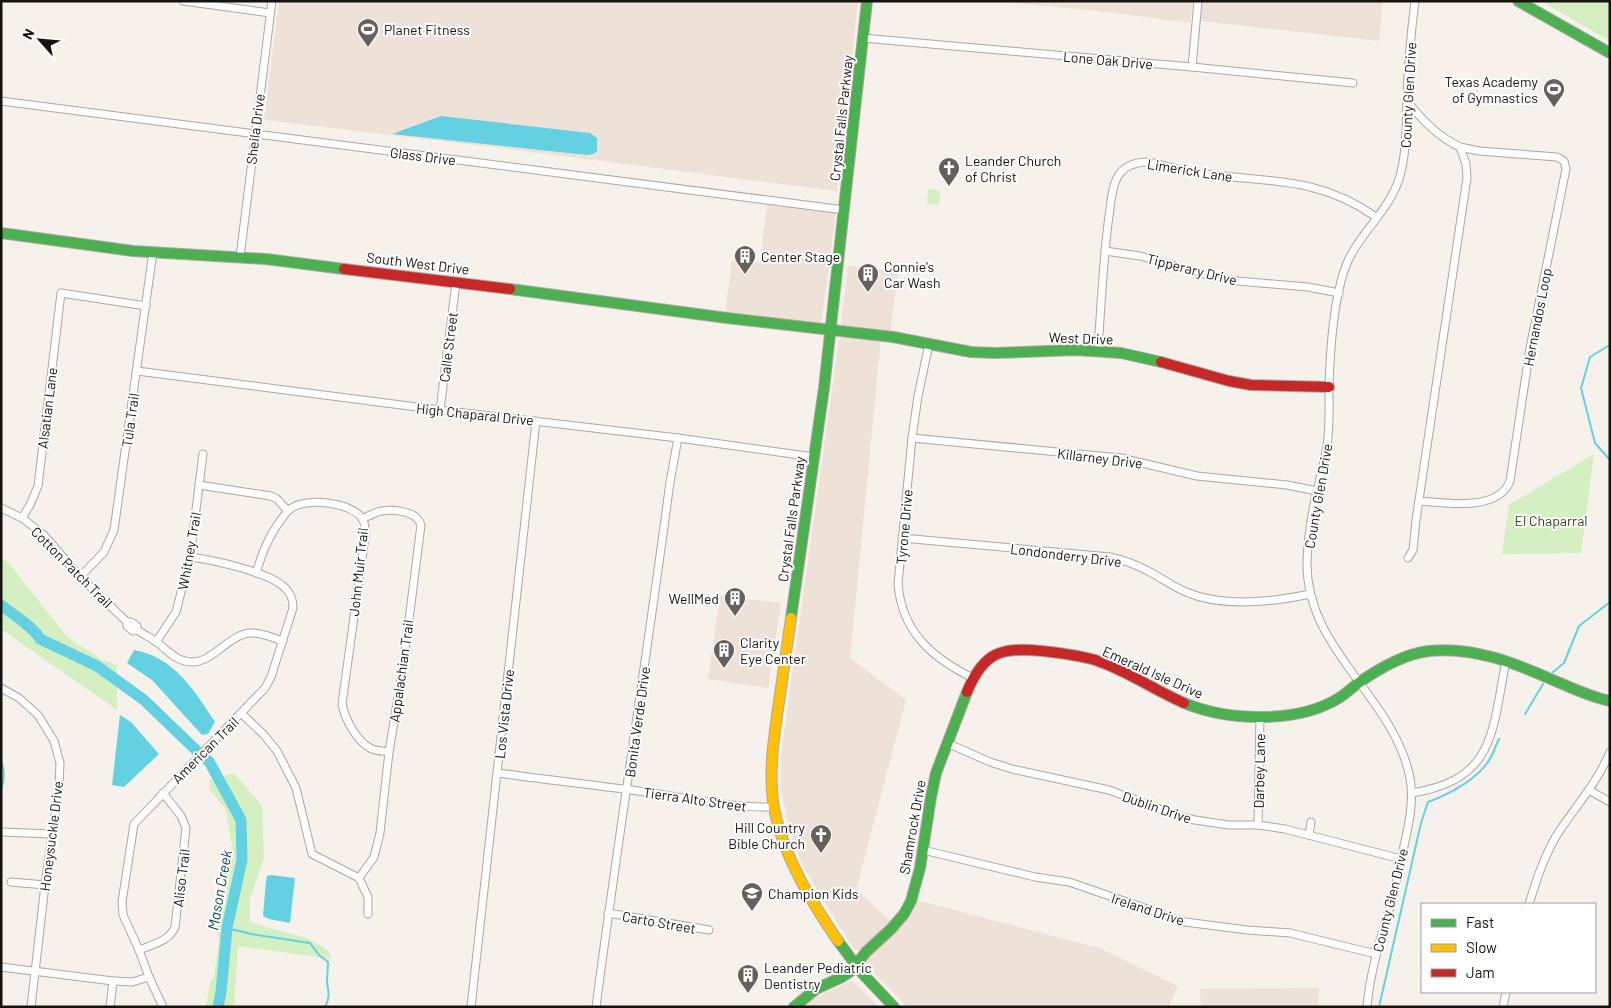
<svg xmlns="http://www.w3.org/2000/svg" width="1611" height="1008" font-family="Barlow,sans-serif">
  <rect width="100%" height="100%" fill="#f7f1eb"/>
  <g fill="#eee1d7">
    <path d="M279,1H858L837,191L500,148L264,120Z"/>
    <path d="M993,1H1193L1190,23L1107,12Z"/>
    <path d="M1202,1H1383L1379,41L1200,21Z"/>
    <path d="M767,204L836,213L821,325L725,314L732,260L760,263Z"/>
    <path d="M848,265L898,272L890,334L843,328L841,323Z"/>
    <path d="M843,336L881,340L850,658L906,700L856,890L893,923L863,949L857,950L853,948L805,870L793,843L781,792V755L790,689L839,340Z"/>
    <path d="M720,596L781,603L768,688L708,679Z"/>
    <path d="M916,900L1099,948L1178,986L1168,1007H907L866,965L864,960L865,957L898,930Z"/>
    <path d="M852,981L879,1007H802L818,996Z"/>
    <path d="M1319,988L1318,1007H1201L1200,989Z"/>
  </g>
  <g fill="#d4efc1">
    <path d="M1541,1H1610V41Z"/>
    <path d="M928,189L940,191L939,205L927,204Z"/>
    <path d="M1594,454L1581,553L1502,554L1509,505Z"/>
    <path d="M1,559L8,562L67,637L101,659L117,665V710L1,629Z"/>
    <path d="M234,773L262,806L264,858L250,899V920L255,924L307,938L327,949L332,959L238,946L234,1007H206L210,982L214,976L219,941L217,928L220,914L224,907L227,890V872L232,845L225,808L209,789L210,780Z"/>
  </g>
  <g fill="#64d1e3">
    <path d="M441,116L590,133L597,138V151L593,154L587,155L392,134Z"/>
    <path d="M134,650C174,657 194,690 215,722L208,734L202,735L152,680L127,663Z"/>
    <path d="M120,715L131,722L159,754L124,787L112,785Z"/>
    <path d="M271,875L295,878L290,923L269,919L263,916L266,881L267,876Z"/>
  </g>
  <g fill="none" stroke-linecap="round" stroke-linejoin="round">
    <g stroke="#64d1e3" stroke-width="2">
      <path d="M1610,345L1590,357L1581,388L1595,443L1610,460"/>
      <path d="M1553,672L1564,663L1579,626L1610,602"/>
      <path d="M1525,714L1543,684"/>
      <path d="M1,761C5,771 5,779 1,789"/>
      <path d="M227,928L251,934L310,943L319,955L328,962C328,969 327,977 327,983C329,993 330,998 325,1007"/>
      <path d="M1379,1007L1421,823L1428,802C1450,794 1480,778 1491,757C1494,751 1496,745 1499,739"/>
    </g>
    <g stroke="#64d1e3" stroke-width="11">
      <path d="M1,605C13,615 34,627 40,639L97,666L144,700L196,750"/>
      <path d="M205,758L210,763L241,820L242,860L227,928L221,992L218,1007"/>
    </g>
    <g stroke="#aca7a3" stroke-width="9">
      <g id="street">
        <path d="M183,1L270,13"/>
        <path d="M863,38L1192,67L1353,83"/>
        <path d="M1192,67L1198,1"/>
        <path d="M1,101L844,210"/>
        <path d="M1407,101C1421,119 1438,137 1460,147L1466,164L1467,178L1416,520L1413,550L1408,558"/>
        <path d="M1105,251L1140,256L1214,277L1238,281L1308,287L1339,293"/>
        <path d="M240,257L272,1"/>
        <path d="M929,344L918,396L912,438L898,584C902,632 932,658 973,678"/>
        <path d="M1098,350C1101,306 1103,260 1109,216C1111,204 1111,189 1117,178C1123,166 1136,162 1149,162C1166,166 1182,171 1198,173C1265,183 1317,175 1376,217"/>
        <path d="M137,371L440,410L678,438L814,457"/>
        <path d="M440,410L456,283"/>
        <path d="M912,438L1121,458L1197,476L1287,485L1317,491"/>
        <path d="M199,485L271,496L277,499L288,511"/>
        <path d="M1419,501C1445,503 1498,512 1510,481L1530,348L1566,169L1564,161L1557,157L1479,151L1460,147"/>
        <path d="M1,508L22,518L44,535L80,577L127,622V626L133,631L137,630"/>
        <path d="M22,518L30,505L38,486L61,293L146,306"/>
        <path d="M902,538L1110,557C1123,560 1135,564 1146,570C1160,577 1172,586 1186,592C1223,608 1272,602 1310,594"/>
        <path d="M256,573C263,551 267,540 280,521C283,517 286,512 290,509C305,497 351,502 362,518C366,524 365,531 365,537L342,704C345,719 356,740 370,748C375,751 383,751 389,752"/>
        <path d="M80,577L104,552L114,530L153,252"/>
        <path d="M127,622H131L137,626V630C144,634 150,638 157,642C166,649 174,659 185,661C211,668 226,635 250,633C261,632 273,638 283,641"/>
        <path d="M156,642L176,612L190,557L203,454"/>
        <path d="M1,688L19,698L38,715L54,741L60,763L59,786L45,885L31,1007"/>
        <path d="M241,713L264,735L277,751L296,788L312,854L359,878L368,897V914"/>
        <path d="M947,743L990,762L1012,769L1109,790L1178,816L1195,820L1229,825H1258L1285,829L1401,859"/>
        <path d="M498,773C547,780 596,785 645,792C688,798 731,808 774,807"/>
        <path d="M1589,790L1610,802"/>
        <path d="M1412,793C1496,780 1492,730 1506,661"/>
        <path d="M1258,825L1260,716"/>
        <path d="M1,832L52,834"/>
        <path d="M1309,835L1311,822"/>
        <path d="M923,850L1035,877L1069,882L1185,922L1247,930L1290,933L1376,954"/>
        <path d="M359,878L374,857L380,833L389,752L403,667L421,525C417,511 394,509 382,511C375,512 369,516 362,519"/>
        <path d="M11,882L45,885"/>
        <path d="M1529,904C1537,878 1545,853 1560,830C1578,804 1598,781 1610,752"/>
        <path d="M608,913L709,930"/>
        <path d="M139,950C151,945 170,941 175,927L186,828L181,816L163,793"/>
        <path d="M1,967L113,981L132,982L149,977"/>
        <path d="M110,1007L113,981"/>
        <path d="M163,1007L149,977L139,950L123,915L122,902L134,824L265,688L271,677L293,608C293,599 291,593 284,587C269,572 213,560 190,557"/>
        <path d="M471,1007L536,421"/>
        <path d="M596,1007C619,831 647,657 670,482L678,438"/>
        <path d="M1367,1007C1370,971 1381,938 1391,903C1396,885 1400,865 1404,846C1409,824 1414,801 1410,778C1394,696 1305,650 1307,561C1308,537 1312,511 1318,487C1321,473 1325,460 1327,446C1330,426 1329,407 1329,387C1330,352 1333,305 1344,271C1355,236 1390,212 1400,176C1407,150 1406,123 1407,97C1408,65 1411,33 1415,1"/>
        <path d="M1503,1007L1506,992"/>
      </g>
    </g>
    <g stroke="#aca7a3" stroke-width="12">
      <g id="fast">
        <path d="M1518,1L1610,53"/>
        <path d="M1,233L133,251L266,259L344,269"/>
        <path d="M510,289L727,318L893,337L971,352L995,353L1076,350L1121,353L1161,362"/>
        <path d="M791,618L824,388L867,1"/>
        <path d="M1184,703C1228,721 1297,724 1339,698C1345,694 1351,689 1357,684C1378,669 1403,654 1429,651C1472,646 1515,663 1553,680C1572,688 1590,697 1610,701"/>
        <path d="M838,941L861,972L894,1007"/>
        <path d="M794,1007L816,989L842,977L851,971L866,952L891,929L904,914L911,901L920,868L931,797L936,773L967,692"/>
      </g>
    </g>
    <g stroke="#aca7a3" stroke-width="12">
      <path id="slow" d="M791,618C787,646 783,674 779,702C774,736 768,773 774,808C783,856 811,901 838,941"/>
    </g>
    <g stroke="#aca7a3" stroke-width="12">
      <g id="jam">
        <path d="M344,269L510,289"/>
        <path d="M1161,362L1229,381L1251,385L1329,387"/>
        <path d="M967,692C984,651 1002,647 1042,651C1060,653 1078,655 1095,660C1126,670 1154,690 1184,703"/>
      </g>
    </g>
    <use href="#street" stroke="#fefdfc" stroke-width="7"/>
    <use href="#fast" stroke="#4caf50" stroke-width="10"/>
    <use href="#slow" stroke="#ffc107" stroke-width="10"/>
    <use href="#jam" stroke="#c62828" stroke-width="10"/>
  </g>
  <defs>
    <g id="stadium-pin" transform="scale(1.125)"><path d="M0 17L-7.5 6A9.5 9.5 0 1 1 7.5 6Z" fill="#65605c" stroke="#fff"/><path d="M0-5a6.5 5 0 1 0 0 10a6.5 5 0 1 0 0-10ZM-3.5-1.8h7v3.6h-7Z" fill="#fff"/></g>
    <g id="church-pin" transform="scale(1.125)"><path d="M0 17L-7.5 6A9.5 9.5 0 1 1 7.5 6Z" fill="#65605c" stroke="#fff"/><path d="M-1.2-6h2.4v3.5h3.3v2.4h-3.3V6h-2.4V-.1h-3.3v-2.4h3.3Z" fill="#fff"/></g>
    <g id="building-pin" transform="scale(1.125)"><path d="M0 17L-7.5 6A9.5 9.5 0 1 1 7.5 6Z" fill="#65605c" stroke="#fff"/><path d="M-4-6H4V6H1V3H-1V6H-4ZM-2.5-4.3h1.7v1.8h-1.7ZM.8-4.3h1.7v1.8H.8ZM-2.5-1h1.7V.8h-1.7ZM.8-1h1.7V.8H.8Z" fill="#fff"/></g>
    <g id="school-pin" transform="scale(1.125)"><path d="M0 17L-7.5 6A9.5 9.5 0 1 1 7.5 6Z" fill="#65605c" stroke="#fff"/><path d="M0-5L7-2L0 1L-7-2ZM-4 1L0 2.5L4 1V4Q0 6-4 4Z" fill="#fff"/></g>
  </defs>
  <g fill-rule="evenodd">
    <use href="#stadium-pin" x="368" y="29"/>
    <use href="#stadium-pin" x="1554" y="89"/>
    <use href="#church-pin" x="949" y="168"/>
    <use href="#building-pin" x="745" y="256"/>
    <use href="#building-pin" x="868" y="274"/>
    <use href="#building-pin" x="735" y="598"/>
    <use href="#building-pin" x="724" y="650"/>
    <use href="#church-pin" x="821" y="835"/>
    <use href="#school-pin" x="752" y="893"/>
    <use href="#building-pin" x="748" y="975"/>
  </g>
  <g text-anchor="middle" dominant-baseline="central" stroke-width="4" stroke-linejoin="round" paint-order="stroke">
    <g font-size="14" fill="#16120f" stroke="#fff" text-anchor="start">
      <text x="384" y="29">Planet Fitness</text>
      <text x="1538" y="81" text-anchor="end">Texas Academy<tspan x="1538" dy="16">of Gymnastics</tspan></text>
      <text x="965" y="160">Leander Church<tspan x="965" dy="16">of Christ</tspan></text>
      <text x="761" y="256">Center Stage</text>
      <text x="884" y="266">Connie's<tspan x="884" dy="16">Car Wash</tspan></text>
      <text x="719" y="598" text-anchor="end">WellMed</text>
      <text x="740" y="642">Clarity<tspan x="740" dy="16">Eye Center</tspan></text>
      <text x="805" y="827" text-anchor="end">Hill Country<tspan x="805" dy="16">Bible Church</tspan></text>
      <text x="768" y="893">Champion Kids</text>
      <text x="764" y="967">Leander Pediatric<tspan x="764" dy="16">Dentistry</tspan></text>
    </g>
    <g font-size="14" fill="#16120f" stroke="#fff">
      <text transform="translate(1108 60) rotate(5)">Lone Oak Drive</text>
      <text transform="translate(1408 95) rotate(-87)">County Glen Drive</text>
      <text transform="translate(841 118) rotate(-84)">Crystal Falls Parkway</text>
      <text transform="translate(255 129) rotate(-83)">Sheila Drive</text>
      <text transform="translate(423 156) rotate(7)">Glass Drive</text>
      <text transform="translate(1190 170) rotate(9)">Limerick Lane</text>
      <text transform="translate(418 263) rotate(7)">South West Drive</text>
      <text transform="translate(1192 269) rotate(14)">Tipperary Drive</text>
      <text transform="translate(1537 317) rotate(-79)">Hernandos Loop</text>
      <text transform="translate(1081 338) rotate(2)">West Drive</text>
      <text transform="translate(448 347) rotate(-83)">Calle Street</text>
      <text transform="translate(47 408) rotate(-83)">Alsatian Lane</text>
      <text transform="translate(475 414) rotate(6)">High Chaparal Drive</text>
      <text transform="translate(130 420) rotate(-82)">Tula Trail</text>
      <text transform="translate(1100 458) rotate(7)">Killarney Drive</text>
      <text transform="translate(1318 496) rotate(-80)">County Glen Drive</text>
      <text transform="translate(791 519) rotate(-82)">Crystal Falls Parkway</text>
      <text transform="translate(904 527) rotate(-85)">Tyrone Drive</text>
      <text transform="translate(189 551) rotate(-80)">Whitney Trail</text>
      <text transform="translate(1066 555) rotate(7)">Londonderry Drive</text>
      <text transform="translate(72 567) rotate(45)">Cotton Patch Trail</text>
      <text transform="translate(358 572) rotate(-84)">John Muir Trail</text>
      <text transform="translate(401 671) rotate(-82)">Appalachian Trail</text>
      <text transform="translate(1153 672) rotate(24)">Emerald Isle Drive</text>
      <text transform="translate(504 714) rotate(-84)">Los Vista Drive</text>
      <text transform="translate(637 722) rotate(-82)">Bonita Verde Drive</text>
      <text transform="translate(205 750) rotate(-45)">American Trail</text>
      <text transform="translate(1259 771) rotate(-89)">Darbey Lane</text>
      <text transform="translate(695 799) rotate(8)">Tierra Alto Street</text>
      <text transform="translate(1157 807) rotate(19)">Dublin Drive</text>
      <text transform="translate(912 827) rotate(-80)">Shamrock Drive</text>
      <text transform="translate(51 836) rotate(-83)">Honeysuckle Drive</text>
      <text transform="translate(181 878) rotate(-83)">Aliso Trail</text>
      <text transform="translate(1390 900) rotate(-76)">County Glen Drive</text>
      <text transform="translate(1148 909) rotate(18)">Ireland Drive</text>
      <text transform="translate(659 922) rotate(10)">Carto Street</text>
    </g>
    <g font-size="14" fill="#274b12" stroke="#fff">
      <text x="1551" y="520">El Chaparral</text>
    </g>
    <g font-size="15" font-style="italic" fill="#034652" stroke="#fff">
      <text transform="translate(219 890) rotate(-80)">Mason Creek</text>
    </g>
  </g>
  <rect width="1611" height="1008" fill="none" stroke="#16120f" stroke-width="5"/>
  <rect x="1421" y="903" width="175" height="90" fill="#ffffff" stroke="#a2a09f"/>
  <rect x="1431" y="919" width="25" height="8" fill="#4caf50" stroke="#a2a09f"/>
  <text x="1466" y="928" font-size="15" fill="#16120f">Fast</text>
  <rect x="1431" y="944" width="25" height="8" fill="#ffc107" stroke="#a2a09f"/>
  <text x="1466" y="953" font-size="15" fill="#16120f">Slow</text>
  <rect x="1431" y="969" width="25" height="8" fill="#c62828" stroke="#a2a09f"/>
  <text x="1466" y="978" font-size="15" fill="#16120f">Jam</text>
  <g transform="translate(40 40) rotate(297)" stroke="#ffffff" stroke-width="4" paint-order="stroke">
  <path d="M0-4L9 19L0 12L-9 19Z" fill="#16120f"/>
  <text y="-8" font-size="14" font-weight="bold" text-anchor="middle" fill="#16120f">N</text>
  </g>
</svg>
